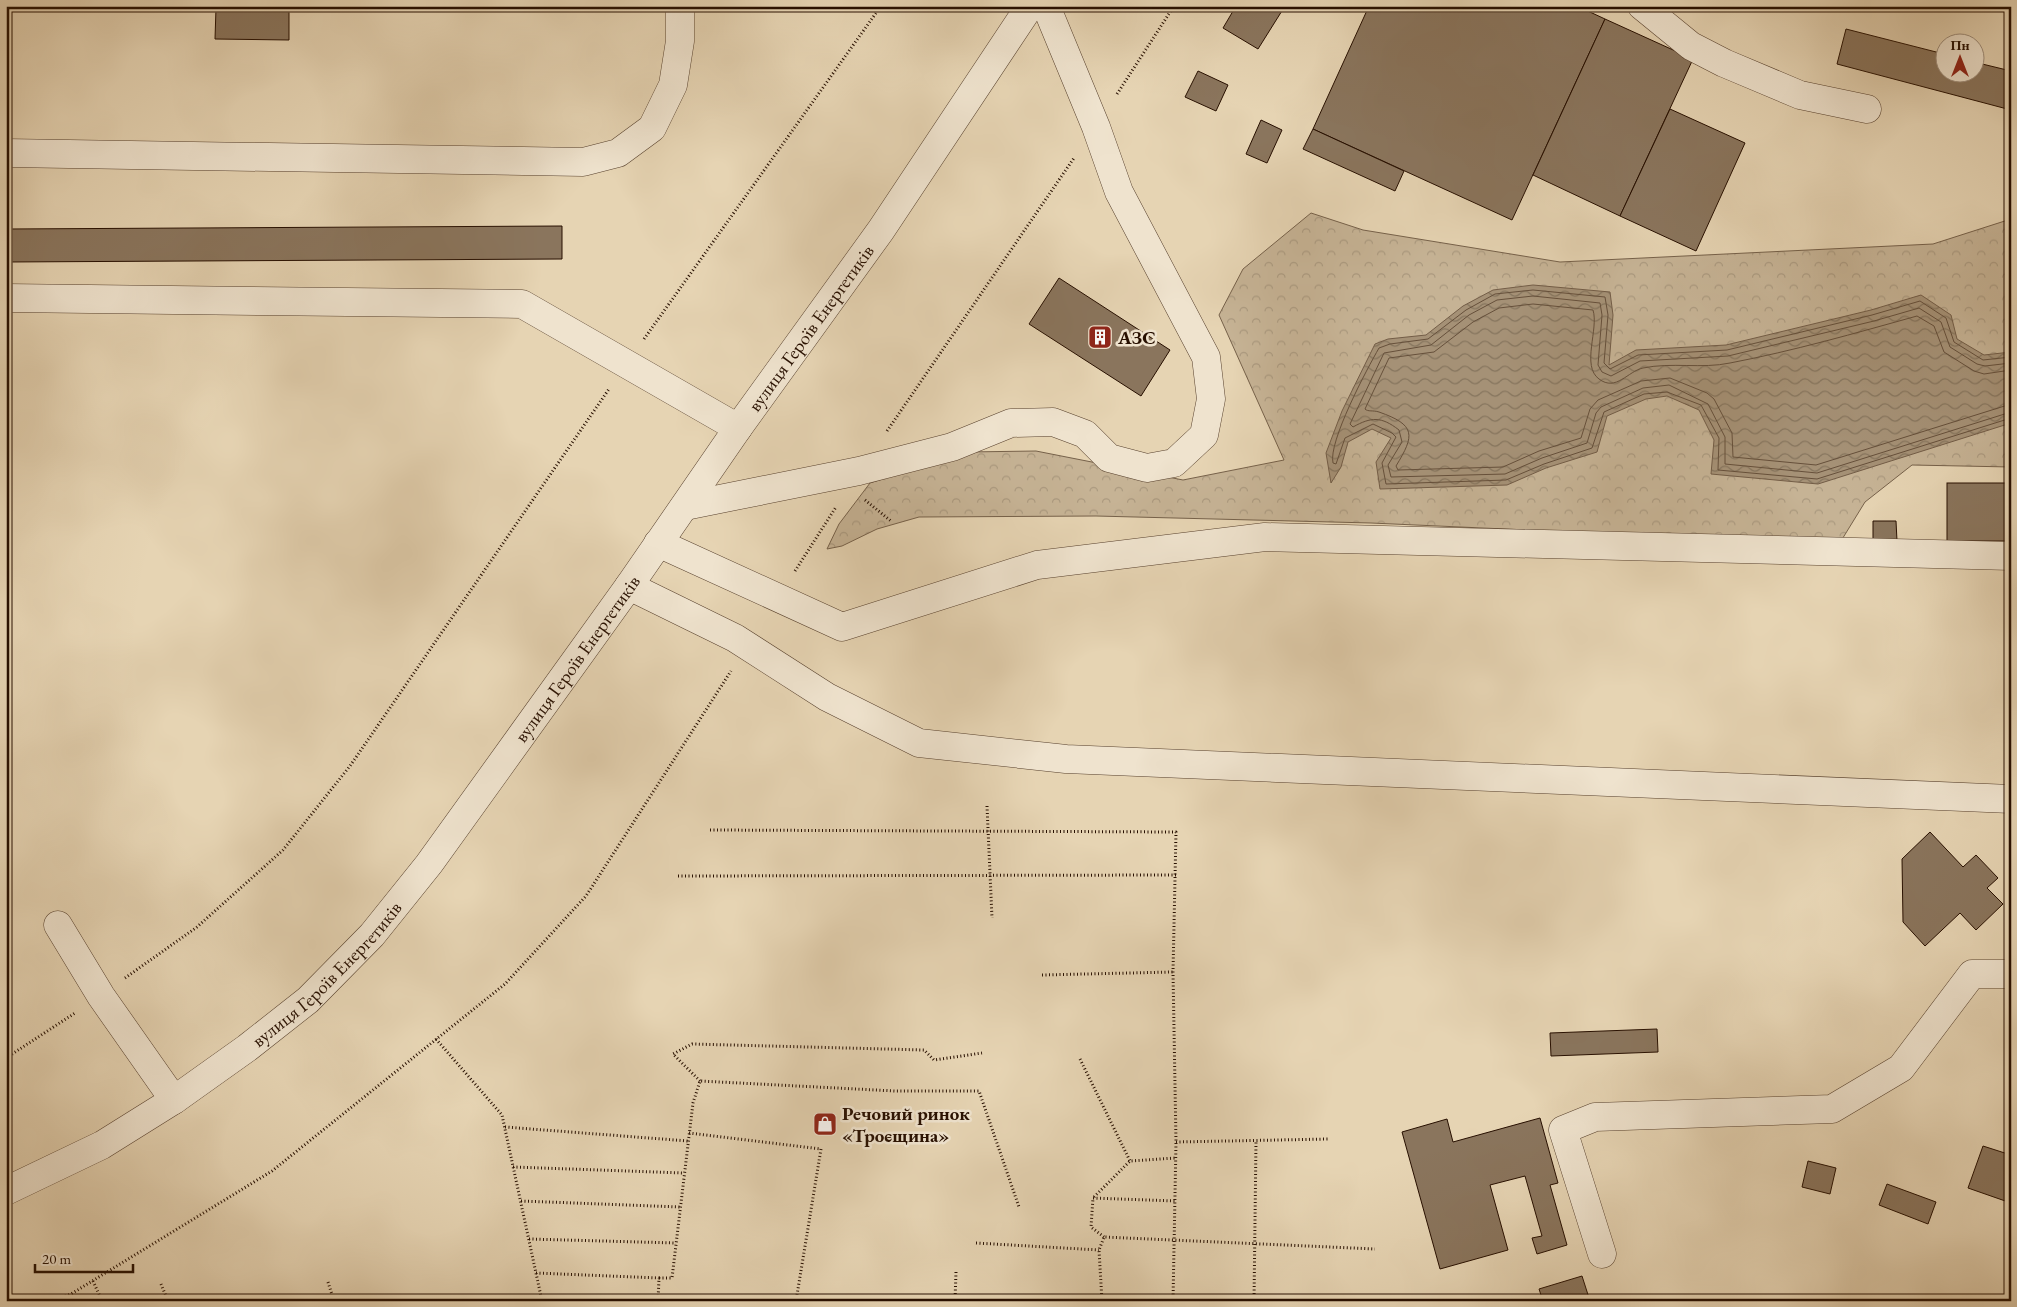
<svg xmlns="http://www.w3.org/2000/svg" width="2017" height="1307" font-family="'EB Garamond',serif">
  <defs>
    <pattern id="forest-crowns" width="20" height="18" patternUnits="userSpaceOnUse" patternTransform="scale(1.25)"><rect width="20" height="18" fill="#c6b395"/><path d="M2 6a3 3 0 1 1 6 0M12 15a3 3 0 1 1 6 0" fill="none" stroke="#aa997f"/></pattern>
    <pattern id="water-waves" width="16" height="10" patternUnits="userSpaceOnUse" patternTransform="scale(1.25)"><rect width="16" height="10" fill="#a59176"/><path d="M0 5q4-4 8 0t8 0" fill="none" stroke="#86755e"/></pattern>
  </defs>
  <rect width="100%" height="100%" fill="#e6d4b3"/>
  <filter id="stains"><feTurbulence type="fractalNoise" baseFrequency=".004" numOctaves="4"/><feColorMatrix values="0 0 0 0 .2 0 0 0 0 .09 0 0 0 0 .02 0 0 0 .5 -.17"/></filter>
  <radialGradient id="worn" r=".72"><stop offset=".6" stop-color="#630" stop-opacity="0"/><stop offset="1" stop-color="#630" stop-opacity=".3"/></radialGradient>
  <path fill="url(#forest-crowns)" stroke="#76614a" d="M1311,213L1363,230L1560,262L1933,244L2011,219V467L1912,465L1865,502L1841,541L1662,536L1371,523L1096,516L919,517L877,529L842,546L827,549L839,524L870,483L967,452L1036,451L1183,480L1284,460L1219,315L1243,269Z"/>
  <path fill="url(#water-waves)" stroke="#735d47" d="M1533,285L1610,292L1613,315L1609,365L1636,350L1726,345L1871,310L1921,295L1951,315L1957,339L1984,355L2011,352V423L1818,484L1711,474L1714,440L1699,410L1667,396L1646,399L1607,416L1597,452L1546,468L1507,485L1380,489L1376,462L1391,438L1372,429L1348,442L1341,467L1331,483L1326,453L1342,411L1375,344L1388,339L1426,335L1463,306L1493,290Z"/>
  <g fill="none" stroke-linecap="round" stroke-linejoin="round">
    <g stroke="#66503b" stroke-width="1">
      <path d="M2011,357L1983,360L1954,342L1946,318L1920,301L1872,315L1727,350L1638,355L1610,369L1604,363L1608,315L1605,297L1533,290L1495,294L1466,310L1428,339L1390,344L1379,348C1367,369 1328,442 1333,463L1336,464L1345,438L1373,424L1392,433L1396,437L1382,463L1386,484L1506,480L1544,464L1592,448L1604,412L1644,394L1667,392L1701,405L1719,438L1718,470L1817,479L2011,418"/>
      <path d="M2011,363L1985,366L1977,364L1950,347L1941,322L1919,308L1874,321L1728,356L1640,361L1611,376L1602,372L1598,365L1602,315L1600,303L1533,296L1497,300L1469,315L1431,345L1384,353L1350,424L1353,427C1371,417 1381,416 1399,430L1402,442L1388,465L1391,477L1505,474L1542,458L1587,443L1596,413L1601,407L1643,388L1669,385L1708,404L1725,437V464L1817,473L2011,412"/>
      <path d="M2011,370L1984,374L1974,371L1944,352L1934,326L1917,316C1856,333 1793,351 1730,363C1702,369 1672,362 1643,368C1628,371 1616,392 1599,379C1581,366 1599,329 1593,310L1533,304L1499,308L1473,322L1434,352L1389,358L1365,409C1368,412 1373,410 1379,412C1416,425 1415,435 1396,466L1398,470L1503,467L1539,451L1581,438L1590,409L1598,400L1641,381L1670,378L1707,393L1714,399L1732,433L1733,457L1816,465L2011,404"/>
    </g>
  </g>
  <g fill="#8a755d" stroke="#270f00">
    <path d="M1236,6H1285L1258,49L1223,28Z"/>
    <path d="M1369,6H1577L1605,19L1512,220L1313,129Z"/>
    <path d="M216,8L289,9V40L215,39Z"/>
    <path d="M1605,19L1693,59L1620,216L1533,175Z"/>
    <path d="M1846,29L1944,54V72H1974V62L2011,71V110L1837,64Z"/>
    <path d="M1198,71L1228,85L1216,111L1185,97Z"/>
    <path d="M1670,109L1745,143L1696,251L1620,216Z"/>
    <path d="M1261,120L1282,130L1267,163L1246,154Z"/>
    <path d="M1313,129L1404,171L1395,191L1303,149Z"/>
    <path d="M562,226V259L6,262V229Z"/>
    <path d="M1059,278L1170,350L1141,396L1029,324Z"/>
    <rect x="1947" y="483" width="64" height="58"/>
    <path d="M1873,521H1896L1897,541H1873Z"/>
    <path d="M1930,832L1963,867L1976,855L1998,878L1987,888L2003,904L1976,930L1960,913L1925,946L1903,922L1902,859Z"/>
    <path d="M1657,1029L1658,1052L1551,1056L1550,1033Z"/>
    <path d="M1540,1118L1558,1183L1550,1185L1567,1245L1537,1254L1532,1238L1542,1236L1525,1176L1490,1185L1508,1250L1440,1269L1402,1132L1447,1119L1453,1142Z"/>
    <path d="M1983,1146L2011,1155V1203L1968,1188Z"/>
    <path d="M1808,1161L1836,1168L1830,1194L1802,1187Z"/>
    <path d="M1887,1184L1936,1202L1928,1224L1879,1205Z"/>
    <path d="M1582,1276L1590,1301H1543L1539,1289Z"/>
  </g>
  <g fill="none" stroke-linecap="round" stroke-linejoin="round">
    <g stroke="#57402d" stroke-width="29">
      <g id="minor">
        <path d="M1642,6L1691,46L1724,63L1800,95L1867,109"/>
        <path d="M6,153L583,162L618,153L652,128L673,85L680,41V6"/>
        <path d="M6,298L522,304L738,428"/>
        <path d="M685,506L859,471L952,447L1011,423L1053,422L1085,434L1109,458L1147,468L1174,463L1204,435L1211,399L1206,357L1119,192L1096,127L1046,6"/>
        <path d="M658,543L842,627L1037,565L1265,537L2011,556"/>
        <path d="M629,586L735,638L827,697L919,743L1066,759L2011,799"/>
        <path d="M58,925L101,996L174,1100"/>
        <path id="s1" d="M6,1191L102,1145L174,1100L247,1048L308,1000L372,935L429,864L629,586L738,428L881,230L1030,6"/>
        <path d="M1602,1254L1563,1130L1595,1117L1832,1109L1901,1068L1972,974H2011"/>
      </g>
    </g>
    <g stroke="#270f00" stroke-width="3" stroke-dasharray="1 2.5" stroke-linecap="butt">
      <path d="M1117,94L1174,6"/>
      <path d="M644,339L881,6"/>
      <path d="M887,431L1074,158"/>
      <path d="M865,500L891,521"/>
      <path d="M795,571L836,507"/>
      <path d="M987,806L992,918"/>
      <path d="M710,830L1176,832L1173,972L1176,1142L1173,1301"/>
      <path d="M678,876L1176,875"/>
      <path d="M1042,975L1173,972"/>
      <path d="M125,978L197,927L283,850L350,766L609,389"/>
      <path d="M436,1039L502,1115L542,1301"/>
      <path d="M6,1058L75,1013"/>
      <path d="M1080,1059L1130,1161"/>
      <path d="M700,1081L673,1054L692,1044L924,1050L934,1060L982,1053"/>
      <path d="M505,1127L688,1141"/>
      <path d="M689,1133L821,1149L796,1301"/>
      <path d="M1176,1142L1329,1139"/>
      <path d="M513,1167L684,1173"/>
      <path d="M1094,1197L1130,1161L1176,1158"/>
      <path d="M521,1201L680,1207"/>
      <path d="M1104,1237L1091,1227L1093,1198L1175,1201"/>
      <path d="M529,1239L676,1243"/>
      <path d="M976,1243L1099,1250"/>
      <path d="M536,1273L659,1278L658,1301"/>
      <path d="M659,1278H672L693,1103L700,1081L895,1091H979L1019,1207"/>
      <path d="M93,1281L102,1301"/>
      <path d="M328,1282L334,1301"/>
      <path d="M161,1284L168,1301"/>
      <path d="M955,1298L1053,1301"/>
      <path d="M52,1301L71,1294L272,1171L505,984L586,896L731,671"/>
      <path d="M955,1301L956,1272"/>
      <path d="M1102,1301L1099,1250L1104,1237L1375,1249"/>
      <path d="M1254,1301L1256,1141"/>
    </g>
    <use href="#minor" stroke="#efe3ce" stroke-width="28"/>
  </g>
  <defs>
    <g id="building-square" transform="scale(1.25)"><rect x="-9" y="-9" width="18" height="18" rx="4" fill="#8f2418" stroke="#efe3ce"/><path d="M-4-6H4V6H1V3H-1V6H-4ZM-2.5-4.3h1.7v1.8h-1.7ZM.8-4.3h1.7v1.8H.8ZM-2.5-1h1.7V.8h-1.7ZM.8-1h1.7V.8H.8Z" fill="#fff"/></g>
    <g id="shop-square" transform="scale(1.25)"><rect x="-9" y="-9" width="18" height="18" rx="4" fill="#8f2418" stroke="#efe3ce"/><path d="M-5-2.5h2.3a2.7 3.5 0 0 1 5.4 0H5L5.5 6h-11ZM-1.5-2.5h3a1.5 2.3 0 0 0-3 0Z" fill="#fff"/></g>
  </defs>
  <g fill-rule="evenodd">
    <use href="#building-square" x="1100" y="337"/>
    <use href="#shop-square" x="825" y="1124"/>
  </g>
  <g text-anchor="middle" dominant-baseline="central" stroke-width="5" stroke-linejoin="round" paint-order="stroke">
    <g font-size="19" fill="#270f00" stroke="#efe3ce">
      <text stroke="none"><textPath href="#s1" startOffset="1199">вулиця Героїв Енергетиків</textPath></text>
      <text stroke="none"><textPath href="#s1" startOffset="794">вулиця Героїв Енергетиків</textPath></text>
      <text stroke="none"><textPath href="#s1" startOffset="390">вулиця Героїв Енергетиків</textPath></text>
    </g>
    <g font-size="19" font-weight="bold" fill="#270f00" stroke="#efe3ce" text-anchor="start">
      <text x="1118" y="337">АЗС</text>
      <text x="842" y="1113">Речовий ринок<tspan x="842" dy="22">«Троєщина»</tspan></text>
    </g>
  </g>
  <rect width="2017" height="1307" fill="none" stroke="#e6d4b3" stroke-width="25"/>
  <rect x="8" y="8" width="2002" height="1292" fill="none" stroke="#270f00" stroke-width="2.5"/>
  <rect x="12" y="12" width="1992" height="1282" fill="none" stroke="#270f00"/>
  <g transform="translate(1960 58)"><circle r="24" fill="#efe3ce" stroke="#9f8e7c"/>
  <path d="M0-4L9 19L0 12L-9 19Z" fill="#8f2418"/>
  <text y="-8" font-size="14" font-weight="bold" text-anchor="middle" fill="#270f00">Пн</text>
  </g>
  <path d="M35 1264v8h98v-8" fill="none" stroke="#270f00" stroke-width="2.5"/>
  <text x="42" y="1264" font-size="15" fill="#270f00" stroke="#efe3ce" stroke-width="4" paint-order="stroke">20 m</text>
  <rect width="100%" height="100%" filter="url(#stains)"/>
  <rect width="100%" height="100%" fill="url(#worn)"/>
</svg>
